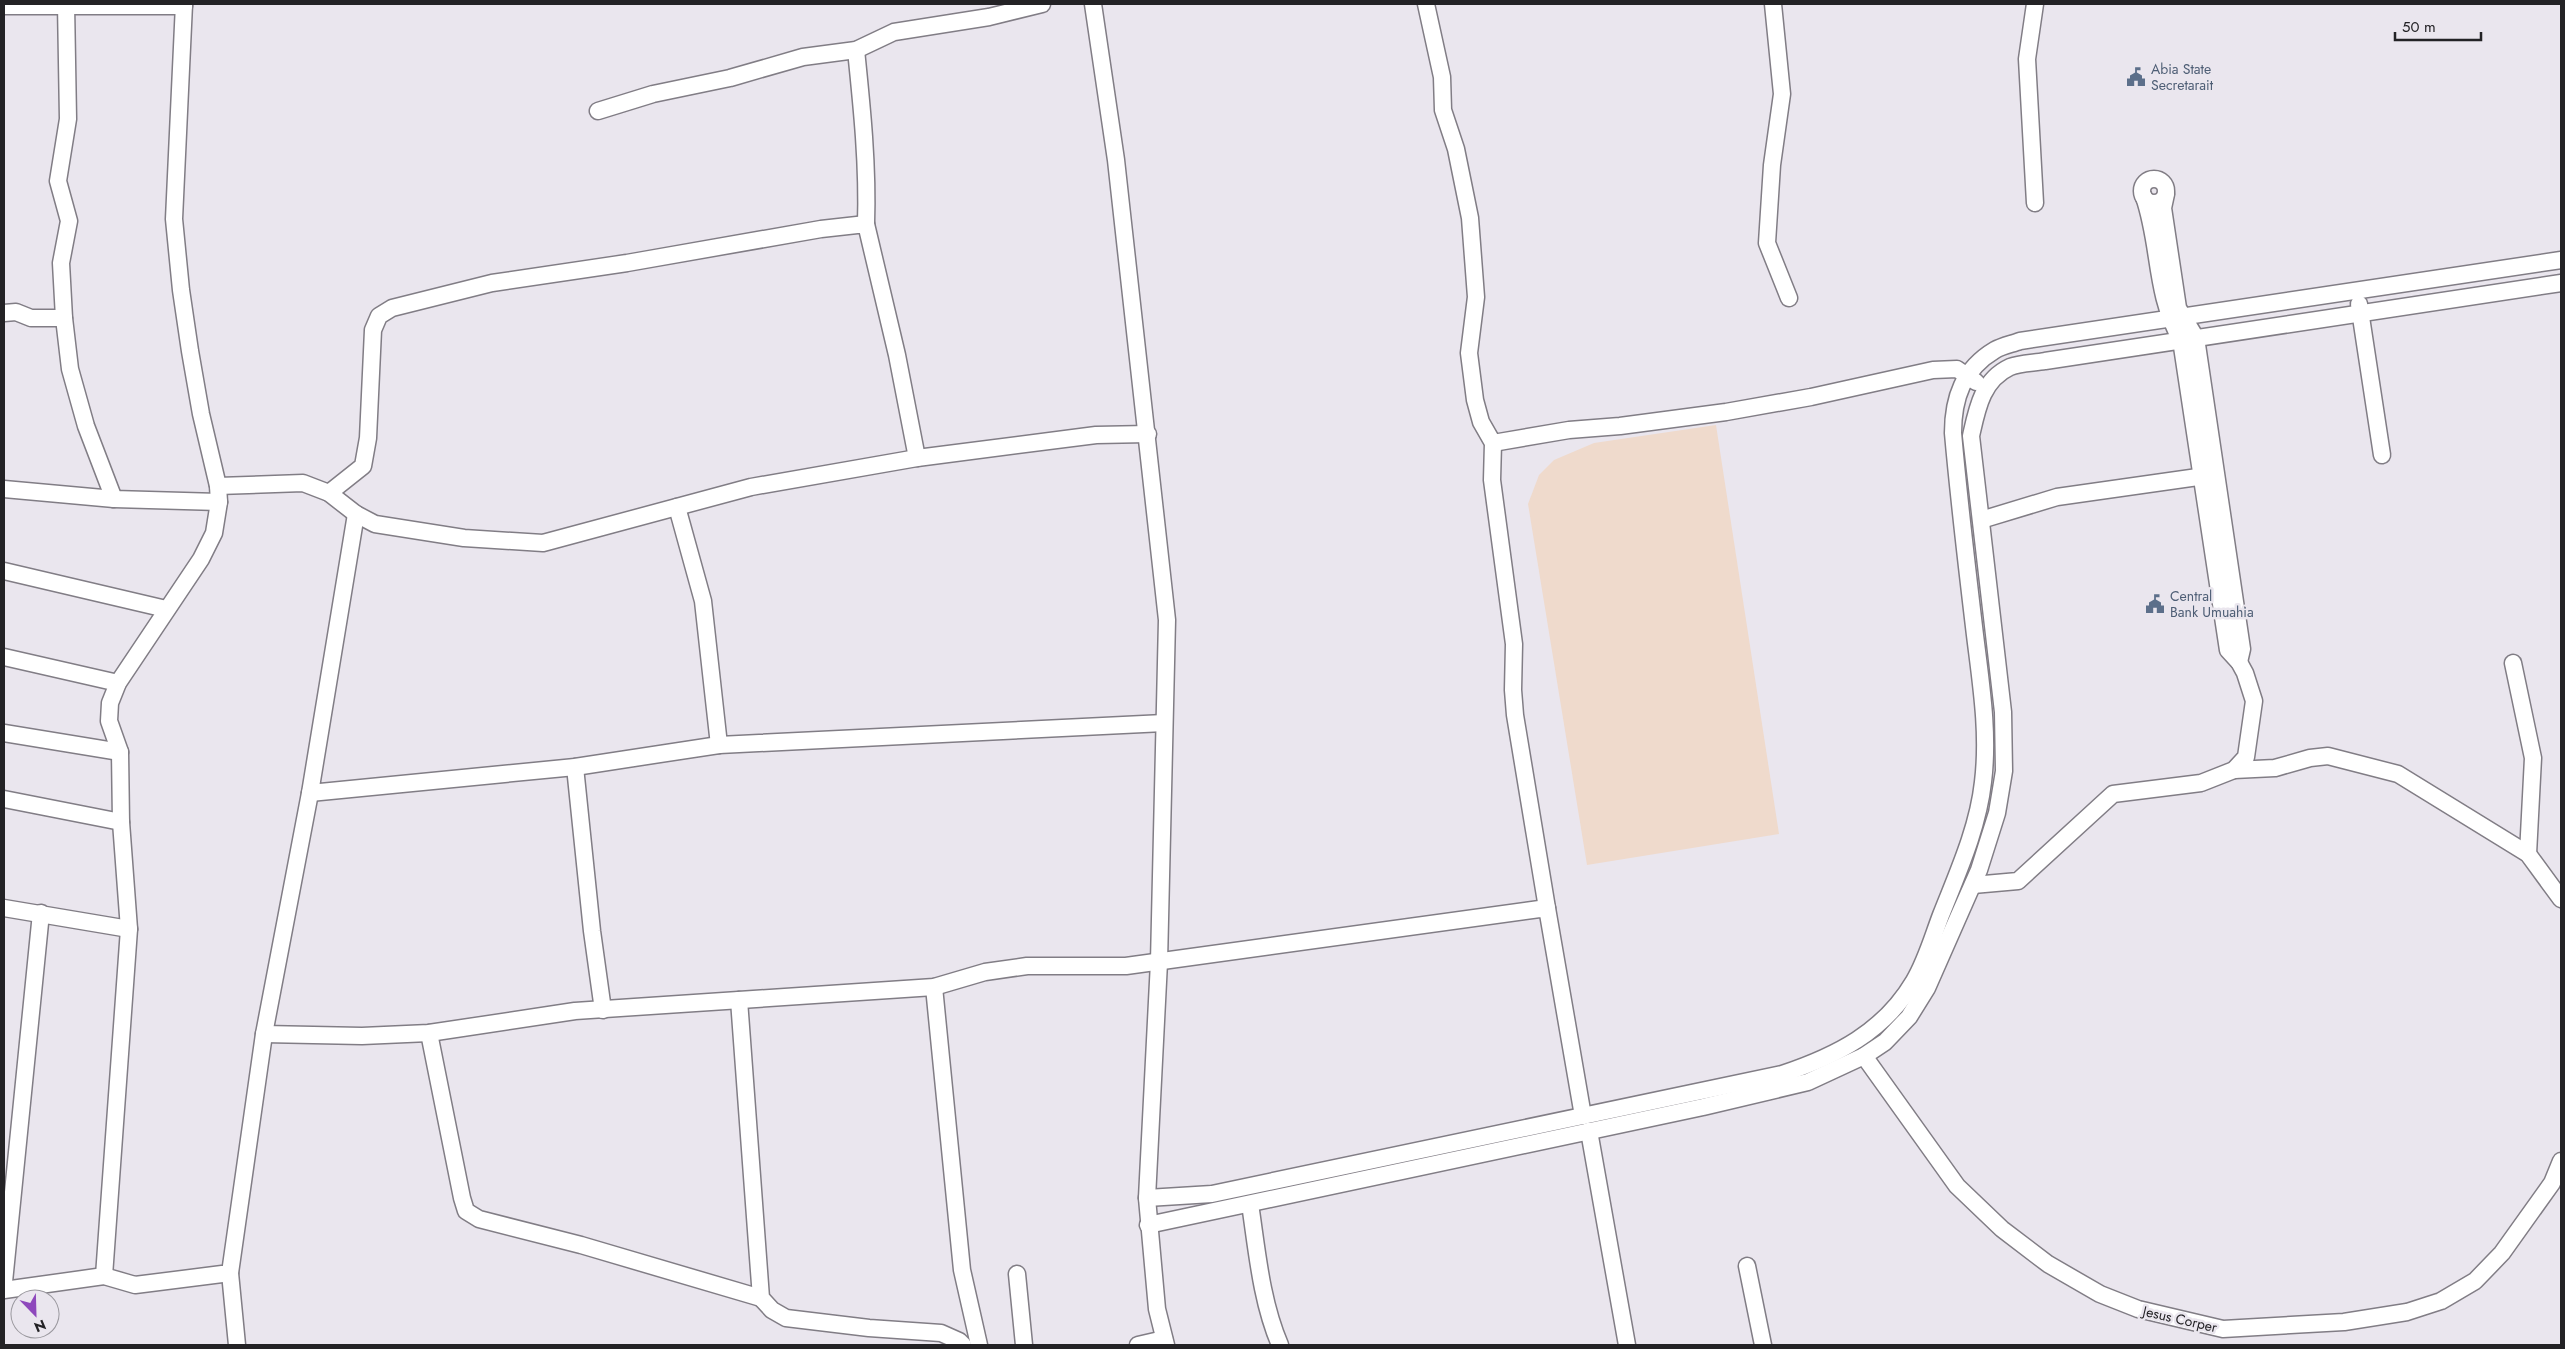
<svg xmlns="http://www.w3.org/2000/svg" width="2565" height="1349" font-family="Jost,sans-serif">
  <rect width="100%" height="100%" fill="#eae6ee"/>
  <path fill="#efdacc" d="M1716,425L1779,834L1587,865L1528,504L1539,475L1554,460L1594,443Z"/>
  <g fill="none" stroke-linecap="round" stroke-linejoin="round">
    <g stroke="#817d85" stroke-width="19">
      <g id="minor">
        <path d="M66,4L68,119L58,181L69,221L61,263L64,318L70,369L86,426L114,499"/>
        <path d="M1093,4L1116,160L1167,620L1159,962L1147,1198L1157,1309L1166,1345"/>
        <path d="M1426,4L1442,77L1443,110L1456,149L1470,218L1476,297L1469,353L1475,400L1481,422L1493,443L1492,480L1514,644L1513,690L1515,715L1547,908"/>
        <path d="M1773,4L1782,94L1772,165L1767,243L1789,298"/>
        <path d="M4,6H184"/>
        <path d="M856,50C862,108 868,166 866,224"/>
        <path d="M598,111L653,94L730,78L803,57L856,50L894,32L989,17L1042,4"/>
        <circle cx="2154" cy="191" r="12"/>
        <path d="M2166,194L2163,208L2178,308L2196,338L2242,649L2239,662"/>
        <path d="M2035,203L2027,59L2035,4"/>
        <path d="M2359,304L2382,455"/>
        <path d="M4,313L16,312L31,318H64"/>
        <path d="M1493,443L1569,430L1620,426L1726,412L1811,397L1933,370L1957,369L1976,382"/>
        <path d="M218,486L303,483L329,493L356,514L375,524L464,538L543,543L751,487L917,458L1096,435L1148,434"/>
        <path d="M4,489L114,499L219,502"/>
        <path d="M329,493L363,466L368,438L373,330L379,316L392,308L492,283L627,263L821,229L866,224L897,355L917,458"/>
        <path d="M677,507L703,601L719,745L1164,723"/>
        <path d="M356,514L310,793L575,767L719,745"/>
        <path d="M1981,520L2057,497L2212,475"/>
        <path d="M4,571L166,609"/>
        <path d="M4,657L118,683"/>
        <path d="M2513,663L2533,758L2528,854"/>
        <path d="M4,733L120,752"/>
        <path d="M575,767L592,931L603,1010"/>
        <path d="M2234,770L2275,768L2310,758L2328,756L2398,774L2528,854L2561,899"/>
        <path d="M4,799L121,822"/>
        <path d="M1973,885L2018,881L2113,794L2201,783L2234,770L2246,757L2254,701L2245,673L2239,662L2228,650L2181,340C2154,292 2161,247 2144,197"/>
        <path d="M4,908L129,929"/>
        <path d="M934,987L962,1270L979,1345"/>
        <path d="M739,1000L761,1298L772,1310L786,1318L869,1328L941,1333L959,1341L963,1345"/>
        <path d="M429,1033L462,1198L466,1211L479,1219L581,1245L761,1298"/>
        <path d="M264,1034L362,1036L429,1033L575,1011L934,987L985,972L1027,966H1126L1547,908L1583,1116"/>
        <path d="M1864,1056L1957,1186L2002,1229L2048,1264L2100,1294L2138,1309L2223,1329L2344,1322L2407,1312L2441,1301L2475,1281L2502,1253L2552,1183L2561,1161"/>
        <path d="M1589,1131L1627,1345"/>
        <path d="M1147,1198L1212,1194L1782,1074C1836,1056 1884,1032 1914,981C1926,961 1933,936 1941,915C1958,872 1978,828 1983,782C1989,733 1981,684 1975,635C1967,568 1959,501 1953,433C1953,398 1963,369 1995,350C2002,346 2012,344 2020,341L2561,260"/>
        <path d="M1250,1204C1257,1250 1261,1301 1280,1345"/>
        <path d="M1148,1225L1703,1107L1808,1082L1864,1056L1885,1042L1909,1017L1927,988L1979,870L1997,813L2004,771L2003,712L1971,436C1977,409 1982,380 2010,367C2020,363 2034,363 2045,361L2561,283"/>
        <path d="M1747,1266L1763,1345"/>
        <path d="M230,1273L237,1345"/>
        <path d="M1017,1274L1024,1345"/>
        <path d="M104,1276L129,929L121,822L120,752L109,721L110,703L118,683L201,559L214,533L219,502L218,486L201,414L190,351L181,290L174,219L184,4"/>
        <path d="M4,1282L41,913"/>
        <path d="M4,1290L104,1276L135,1285L230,1273L264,1034L310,793"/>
        <path d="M1138,1345L1164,1339"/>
      </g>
    </g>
    <use href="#minor" stroke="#fff" stroke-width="16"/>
  </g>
  <defs>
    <g id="civic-bare" transform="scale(1.5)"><path d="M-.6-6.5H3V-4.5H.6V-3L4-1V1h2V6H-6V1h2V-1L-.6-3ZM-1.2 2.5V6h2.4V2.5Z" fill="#5c6f8a" stroke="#eae6ee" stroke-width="2.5" paint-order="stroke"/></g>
  </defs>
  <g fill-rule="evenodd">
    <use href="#civic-bare" x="2136" y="77"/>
    <use href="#civic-bare" x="2155" y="604"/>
  </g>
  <g text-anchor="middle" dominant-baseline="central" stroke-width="5" stroke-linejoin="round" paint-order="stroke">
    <g font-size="14" fill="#4e5e75" stroke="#eae6ee" text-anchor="start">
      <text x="2151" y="69">Abia State<tspan x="2151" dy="16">Secretarait</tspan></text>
      <text x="2170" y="596">Central<tspan x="2170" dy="16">Bank Umuahia</tspan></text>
    </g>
    <g font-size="14" fill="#232225" stroke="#eae6ee">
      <text transform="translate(2180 1319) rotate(13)">Jesus Corper</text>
    </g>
  </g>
  <rect width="2565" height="1349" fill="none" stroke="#232225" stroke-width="10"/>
  <g transform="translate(35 1314) rotate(157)"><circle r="24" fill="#eae6ee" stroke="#9a989e"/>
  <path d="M0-4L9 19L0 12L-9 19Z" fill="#8e48bc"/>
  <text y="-8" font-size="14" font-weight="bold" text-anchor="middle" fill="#232225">N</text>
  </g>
  <path d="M2395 32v8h86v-8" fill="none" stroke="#232225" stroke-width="2.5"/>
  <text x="2402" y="32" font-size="15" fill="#232225" stroke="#eae6ee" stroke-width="4" paint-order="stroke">50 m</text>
</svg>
